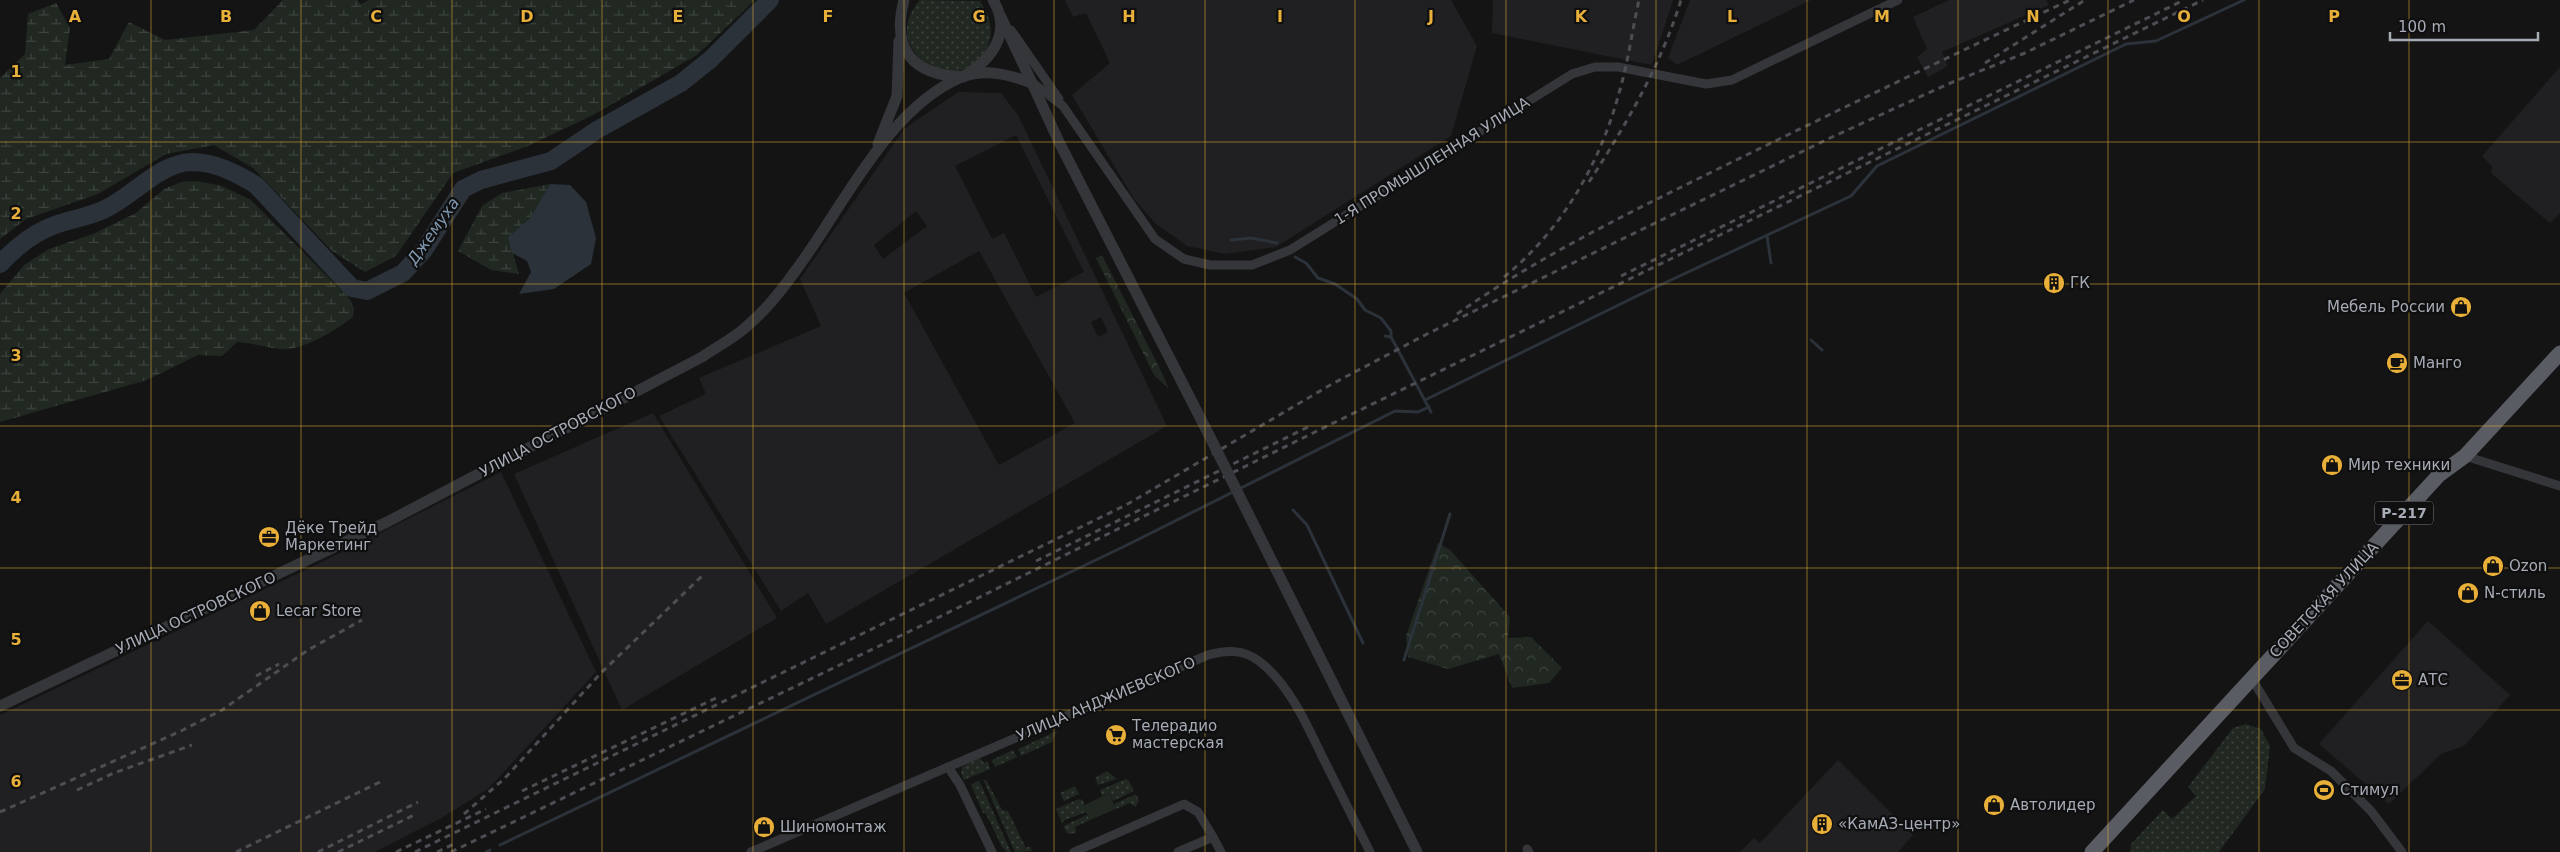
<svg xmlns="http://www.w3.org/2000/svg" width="2560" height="852" font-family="'DejaVu Sans',sans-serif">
  <defs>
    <pattern id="grass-dots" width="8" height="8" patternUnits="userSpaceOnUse" patternTransform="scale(1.25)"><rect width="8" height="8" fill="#202821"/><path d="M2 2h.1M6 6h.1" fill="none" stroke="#3d443f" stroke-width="1.8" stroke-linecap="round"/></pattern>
    <pattern id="forest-crowns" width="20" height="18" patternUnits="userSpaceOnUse" patternTransform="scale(1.25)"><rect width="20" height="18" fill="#202821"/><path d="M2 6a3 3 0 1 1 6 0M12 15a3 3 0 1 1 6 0" fill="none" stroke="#3d443f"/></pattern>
    <pattern id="wetland-marsh" width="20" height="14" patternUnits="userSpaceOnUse" patternTransform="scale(1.25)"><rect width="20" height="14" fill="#202821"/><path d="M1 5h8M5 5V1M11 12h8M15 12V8" fill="none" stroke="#3d443f"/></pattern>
  </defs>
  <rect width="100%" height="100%" fill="#141415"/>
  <g fill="#202022" fill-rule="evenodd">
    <path d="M1065,0H1451L1477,46L1451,136L1276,247L1225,254L1187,246L1155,223L1134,199L1072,95L1110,63L1086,13L1073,17Z"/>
    <path d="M1493,0H1673L1652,65L1492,33Z"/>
    <path d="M1690,0H1811L1677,65L1668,58Z"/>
    <path d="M1949,0H2046L2049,5L1942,52L1948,66L1928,77L1917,57L1927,49L1913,17Z"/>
    <path d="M2560,67V213L2550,223L2491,173L2492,166L2482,156Z"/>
    <path d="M958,92L1001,93L1018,115L1167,426L826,624L808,593L781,611L659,416L706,394L699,378L821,326L800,279L904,129ZM1016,135L1084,272L1036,297L1004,233L992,239L955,166ZM916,211L927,226L883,259L874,245ZM979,251L1075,423L999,465L904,293ZM1101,317L1108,332L1098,337L1091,322Z"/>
    <path d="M653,413L777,618L622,710L514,474Z"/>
    <path d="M501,472L596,672L488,789L443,817L375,852H0V715L322,562Z"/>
    <path d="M2428,621L2510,695L2464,746L2441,754L2389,804L2319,744Z"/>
    <path d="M1838,760L1913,835L1898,852H1740L1754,838L1760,843Z"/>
  </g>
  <g fill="url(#grass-dots)">
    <path d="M920,0L980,1C990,17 995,31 987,48C963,103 874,51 920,0Z"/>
    <path d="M2246,724L2261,729L2270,746L2265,789L2219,852H2130L2131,844L2163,810L2172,819L2196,796L2188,787L2233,728Z"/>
    <path d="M1057,731L1052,742L1021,756L1018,749Z"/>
    <path d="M1013,750L1017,757L995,767L992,760Z"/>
    <path d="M979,757L984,763L988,761L990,769L964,780L961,773L962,767Z"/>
    <path d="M1107,771L1117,779L1098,785L1095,778Z"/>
    <path d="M983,779L987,781L1002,810L1008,811L1026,848L1030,846L1032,851L1015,852Z"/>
    <path d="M1126,779L1129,781L1134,791L1113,801L1109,793L1102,796L1100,790Z"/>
    <path d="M979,780L1011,852H1007L1002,847L986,814L983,813L971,785Z"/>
    <path d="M1075,786L1079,794L1064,801L1060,793Z"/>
    <path d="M1136,794L1139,801L1135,807L1130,803L1116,809L1114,804Z"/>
    <path d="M1079,799L1083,800L1086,812L1065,820L1062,823L1056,809Z"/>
    <path d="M1087,815L1090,820L1075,827L1076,833L1068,834L1063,826Z"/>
  </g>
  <g fill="url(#forest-crowns)">
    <path d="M1102,255L1163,375L1169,389L1154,375L1096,258Z"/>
    <path d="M1438,543L1450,550L1510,617L1508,638L1531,637L1562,668L1549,683L1512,688L1499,654L1448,669L1408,657L1406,636Z"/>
  </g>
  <g fill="url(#wetland-marsh)">
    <path d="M283,0H357L361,4L369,0H755L697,55L593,115L528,146L453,173L396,256L365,272L332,251L253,168L214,145L166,154L98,194L26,219L0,239V78L25,54L28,14L56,3L70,28L65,65L109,59L129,22L165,40L254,30Z"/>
    <path d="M197,181L222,186L251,200L350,299L354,309L353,317C336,330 301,352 279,349C265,347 251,343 237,342L222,356L198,355L147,380L0,422V294L24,265L49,249L93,234L136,213L164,189L181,182Z"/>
    <path d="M550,184L530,218L508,237L519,274L491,270L458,251L482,206L502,193Z"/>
  </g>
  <path fill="#202821" d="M1109,793L1116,809L1090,820L1083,806Z"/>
  <path fill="#2b3239" d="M550,184L570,185L586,202L596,238L591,264L554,289L519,294L531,272L527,261L512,253L508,237L530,218Z"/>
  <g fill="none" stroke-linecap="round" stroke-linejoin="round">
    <g stroke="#2b3239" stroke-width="3">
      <path d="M1767,236L1771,263"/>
      <path d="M1231,240L1251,238L1277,243"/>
      <path d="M1295,257L1306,263L1318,278L1335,284L1357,299L1365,310L1381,318L1391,331V337"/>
      <path d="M1385,336L1391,337L1431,412"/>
      <path d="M1811,340L1822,350"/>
      <path d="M1425,400L1641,294L1851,196L1877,166L2126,44L2156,41L2244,0"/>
      <path d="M1239,489L1395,411L1418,412L1429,407"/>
      <path d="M1293,510L1307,525L1363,643"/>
      <path d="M1404,660L1450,514"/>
      <path d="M500,845L1123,547L1233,492"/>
      <path d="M486,852L490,850"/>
    </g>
    <path stroke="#2b3239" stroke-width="18" d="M0,264C15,248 35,232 55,225C71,219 88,217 103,210C133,197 158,163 192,162C215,162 236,173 256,185L352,288L367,291L403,273L424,250L463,189L481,180L551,161L597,130L681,83L711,59L770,0"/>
    <g stroke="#35363a" stroke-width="9">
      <path d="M1011,30L1059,99"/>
      <path d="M1033,83L1063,106L1155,239L1184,259L1210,265H1252L1290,250L1572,74L1595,67H1618L1706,84L1732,80L1898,0"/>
      <path d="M2465,456L2560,486"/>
      <path d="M2252,679L2294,748L2331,771L2371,811L2402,852"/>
      <path d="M948,767L960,785L992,852"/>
      <path d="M1213,837L1221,852"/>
      <path d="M1527,849L1529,852"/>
      <path d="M751,852L1208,655C1226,650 1243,649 1259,661C1289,684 1306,723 1322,756C1338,788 1354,820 1370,852"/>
      <path d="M1074,852L1184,804L1198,812L1213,837L1178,852"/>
    </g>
    <g stroke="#35363a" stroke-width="11">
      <path d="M904,0C891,50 913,75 963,77C991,60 1013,33 993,0"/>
      <path d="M1001,17L1032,83"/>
      <path d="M878,144L897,96L899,41"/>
      <path d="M0,706L387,522L702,357C716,347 733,339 746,327C764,312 782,290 796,270C842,209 888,107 962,77C986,68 1010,75 1032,83"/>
    </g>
    <path stroke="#595c62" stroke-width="15" d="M2092,852L2439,475L2465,456L2560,353"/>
    <g stroke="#4c4e53" stroke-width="3" stroke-dasharray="6 5" stroke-linecap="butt">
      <path d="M1985,63L2085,0"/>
      <path d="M1589,182C1626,125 1661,65 1681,0"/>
      <path d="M1621,276L2184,0"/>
      <path d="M1504,277C1561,231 1600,164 1619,93C1628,63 1632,31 1639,0"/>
      <path d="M1457,314C1542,254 1637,209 1730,163C1843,108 1956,53 2070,0"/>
      <path d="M1036,561L1308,427"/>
      <path d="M256,676L279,664"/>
      <path d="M77,790L114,773L192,745"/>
      <path d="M522,791L718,697"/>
      <path d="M0,812L183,730L222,710L308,650L362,620"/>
      <path d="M464,814L505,778L601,673L704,574"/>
      <path d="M236,852L384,780"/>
      <path d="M318,852L418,802"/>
      <path d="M338,852L414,815"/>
      <path d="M396,852L486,809"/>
      <path d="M415,852L1126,505L1332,384L1427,334L1830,138L1948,84L2025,53L2134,0"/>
      <path d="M437,852L456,843"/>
      <path d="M451,852L929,622L1317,431L2203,0"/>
    </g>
    <path stroke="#35363a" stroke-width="11" d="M1032,83L1059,142L1209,435L1417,852"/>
  </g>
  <path fill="none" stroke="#e8af39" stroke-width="1" stroke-opacity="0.55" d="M151,0V852M301,0V852M452,0V852M602,0V852M753,0V852M904,0V852M1054,0V852M1205,0V852M1355,0V852M1506,0V852M1656,0V852M1807,0V852M1958,0V852M2108,0V852M2259,0V852M2409,0V852M0,142H2560M0,284H2560M0,426H2560M0,568H2560M0,710H2560"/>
  <defs>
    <g id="building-disc" transform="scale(1.125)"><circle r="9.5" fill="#e8af39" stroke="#0f0f10"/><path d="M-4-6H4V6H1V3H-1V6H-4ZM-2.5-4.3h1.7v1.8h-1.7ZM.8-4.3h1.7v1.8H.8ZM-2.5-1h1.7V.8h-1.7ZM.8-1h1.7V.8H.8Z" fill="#111"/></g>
    <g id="shop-disc" transform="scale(1.125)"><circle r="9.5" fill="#e8af39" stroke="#0f0f10"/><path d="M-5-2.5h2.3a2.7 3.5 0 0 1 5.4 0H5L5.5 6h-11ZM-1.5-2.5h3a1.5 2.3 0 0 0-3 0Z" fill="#111"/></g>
    <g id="cafe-disc" transform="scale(1.125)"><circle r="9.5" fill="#e8af39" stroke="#0f0f10"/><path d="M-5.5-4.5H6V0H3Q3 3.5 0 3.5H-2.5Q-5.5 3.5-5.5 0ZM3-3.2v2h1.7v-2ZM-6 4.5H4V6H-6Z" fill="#111"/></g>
    <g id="office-disc" transform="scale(1.125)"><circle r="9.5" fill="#e8af39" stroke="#0f0f10"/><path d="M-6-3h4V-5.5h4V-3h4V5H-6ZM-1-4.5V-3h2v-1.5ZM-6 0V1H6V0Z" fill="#111"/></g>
    <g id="supermarket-disc" transform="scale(1.125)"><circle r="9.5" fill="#e8af39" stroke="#0f0f10"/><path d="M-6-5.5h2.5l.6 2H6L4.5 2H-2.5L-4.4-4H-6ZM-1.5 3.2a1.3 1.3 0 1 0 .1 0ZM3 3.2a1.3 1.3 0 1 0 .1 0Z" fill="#111"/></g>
    <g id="stadium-disc" transform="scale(1.125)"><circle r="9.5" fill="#e8af39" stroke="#0f0f10"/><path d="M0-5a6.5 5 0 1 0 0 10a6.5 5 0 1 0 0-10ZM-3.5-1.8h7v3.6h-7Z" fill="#111"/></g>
  </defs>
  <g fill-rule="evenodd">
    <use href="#building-disc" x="2054" y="283"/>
    <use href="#shop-disc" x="2461" y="307"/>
    <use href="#cafe-disc" x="2397" y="363"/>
    <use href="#shop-disc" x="2332" y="465"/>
    <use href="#office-disc" x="269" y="537"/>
    <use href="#shop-disc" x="2493" y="566"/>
    <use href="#shop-disc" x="2468" y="593"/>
    <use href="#shop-disc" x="260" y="611"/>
    <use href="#office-disc" x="2402" y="680"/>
    <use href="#supermarket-disc" x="1116" y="735"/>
    <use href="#stadium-disc" x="2324" y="790"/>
    <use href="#shop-disc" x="1994" y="805"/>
    <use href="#building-disc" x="1822" y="824"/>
    <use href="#shop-disc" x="764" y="827"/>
  </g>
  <g text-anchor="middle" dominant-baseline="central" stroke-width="4.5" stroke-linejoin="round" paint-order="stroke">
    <rect fill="#0f0f10" stroke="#797c84" stroke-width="1" x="2375" y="501.5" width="58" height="23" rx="4"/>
    <g font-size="14" font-weight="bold" fill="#a6abb5">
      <text x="2404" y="513">Р-217</text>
    </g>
    <g font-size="15" fill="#a6abb5" stroke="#0f0f10">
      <text transform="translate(1432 161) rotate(-32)">1-Я ПРОМЫШЛЕННАЯ УЛИЦА</text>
      <text transform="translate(558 432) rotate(-28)">УЛИЦА ОСТРОВСКОГО</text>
      <text transform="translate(2324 600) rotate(-47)">СОВЕТСКАЯ УЛИЦА</text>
      <text transform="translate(196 613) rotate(-25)">УЛИЦА ОСТРОВСКОГО</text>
      <text transform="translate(1106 699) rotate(-23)">УЛИЦА АНДЖИЕВСКОГО</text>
    </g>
    <g font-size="15" fill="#a6abb5" stroke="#0f0f10" text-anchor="start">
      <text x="2070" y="283">ГК</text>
      <text x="2445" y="307" text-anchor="end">Мебель России</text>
      <text x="2413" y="363">Манго</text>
      <text x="2348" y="465">Мир техники</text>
      <text x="285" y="528">Дёке Трейд<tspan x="285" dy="17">Маркетинг</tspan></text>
      <text x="2509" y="566">Ozon</text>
      <text x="2484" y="593">N-стиль</text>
      <text x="276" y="611">Lecar Store</text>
      <text x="2418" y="680">АТС</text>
      <text x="1132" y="726">Телерадио<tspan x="1132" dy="17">мастерская</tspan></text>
      <text x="2340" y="790">Стимул</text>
      <text x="2010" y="805">Автолидер</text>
      <text x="1838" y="824">«КамАЗ-центр»</text>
      <text x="780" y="827">Шиномонтаж</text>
    </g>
    <g font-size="16" font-style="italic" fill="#7f98af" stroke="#0f0f10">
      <text transform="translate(433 231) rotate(-55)">Джемуха</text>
    </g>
  </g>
  <g font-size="16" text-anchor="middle" font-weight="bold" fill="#e8af39" stroke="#0f0f10" stroke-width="4.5" stroke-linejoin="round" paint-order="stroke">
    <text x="75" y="22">A</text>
    <text x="226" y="22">B</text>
    <text x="376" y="22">C</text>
    <text x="527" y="22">D</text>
    <text x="678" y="22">E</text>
    <text x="828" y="22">F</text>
    <text x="979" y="22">G</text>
    <text x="1129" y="22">H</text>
    <text x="1280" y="22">I</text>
    <text x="1431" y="22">J</text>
    <text x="1581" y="22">K</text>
    <text x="1732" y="22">L</text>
    <text x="1882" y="22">M</text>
    <text x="2033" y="22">N</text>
    <text x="2184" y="22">O</text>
    <text x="2334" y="22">P</text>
    <text x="16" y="77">1</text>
    <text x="16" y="219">2</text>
    <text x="16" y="361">3</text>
    <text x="16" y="503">4</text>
    <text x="16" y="645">5</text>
    <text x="16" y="787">6</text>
  </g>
  <path d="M2390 32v8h148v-8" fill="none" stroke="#a6abb5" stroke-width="2.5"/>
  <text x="2398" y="32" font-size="15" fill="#a6abb5" stroke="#0f0f10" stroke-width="4" paint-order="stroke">100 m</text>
</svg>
